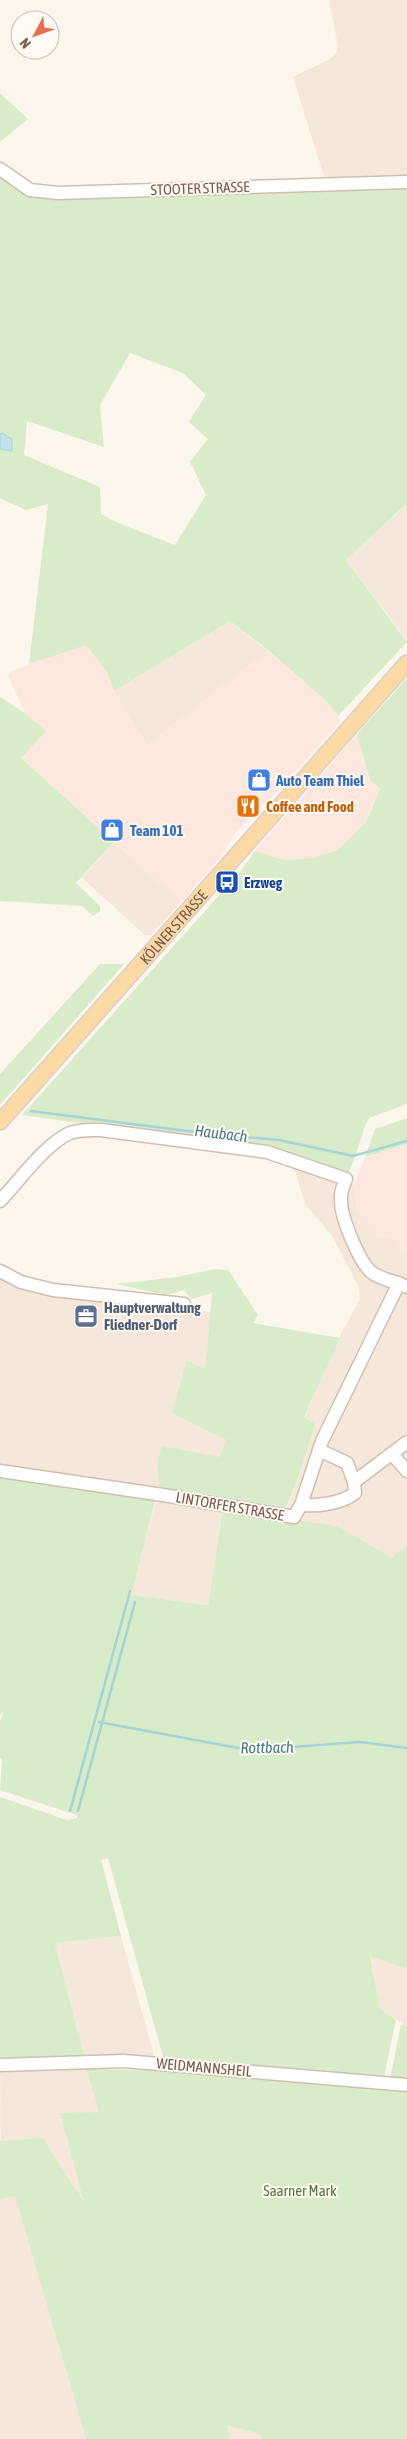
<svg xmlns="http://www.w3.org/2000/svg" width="407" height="2439" font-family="'Asap Condensed',sans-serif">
  <rect width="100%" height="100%" fill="#fdf6ec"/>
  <g fill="#f5e8da">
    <path d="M329,0H407V177L325,180L293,77L330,59L336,53L338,46Z"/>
    <path d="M406,505L407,507V640L346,560Z"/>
    <path d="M230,621L268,651L147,745L114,691Z"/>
    <path d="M114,842L181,902L151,935H145L82,878Z"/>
    <path d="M293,1166L354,1185L357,1208L397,1239L401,1251L407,1252V1545L396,1553L393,1558L337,1526L283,1518L296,1483L304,1418L344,1328L360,1299L359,1287L331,1234L306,1205Z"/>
    <path d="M0,1278L24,1287L52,1293L210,1312L205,1370L187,1360L227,1440L219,1457L160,1490L0,1466Z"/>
    <path d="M157,1497L223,1509L208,1605L130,1595Z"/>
    <path d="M121,1936L155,2059L84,2056L55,1943Z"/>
    <path d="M370,1955L407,1969V2027L380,2009Z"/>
    <path d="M86,2069L99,2112L60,2114L85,2205L1,2141L0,2071Z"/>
    <path d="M15,2195L86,2439H0V2199Z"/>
    <path d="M226,2426L260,2434L262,2439H230Z"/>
  </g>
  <g fill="#fde8e0">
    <path d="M86,644L107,672L114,691L147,745L268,651L324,699L341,721L271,798L260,806L234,835L218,860L181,902L21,758L45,731L25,713L7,674L29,664Z"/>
    <path d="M357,734L370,780L380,789L366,822L338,850L312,858L284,860L255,851Z"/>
    <path d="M407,1144V1252L401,1251L397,1239L377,1237L357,1208L354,1185L365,1157Z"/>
  </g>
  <g fill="#d8ecc9" fill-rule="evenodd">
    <path d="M0,93L28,119L0,142Z"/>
    <path d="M0,166L28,184L46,189L327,191L407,188V507L405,505L346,560L407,642L338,716L324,699L263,646L230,621L114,691L107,672L86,645L29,664L48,504L26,510L0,498ZM130,353L183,373L206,395L189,422L208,439L190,462L206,495L175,545L123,525L101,514L100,487L24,455L27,421L104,447L100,405Z"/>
    <path d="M407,678V1104L369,1118C360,1136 357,1156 348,1174L94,1125L22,1115L241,871L255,851L284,860L312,858L338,850L366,822L380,789L370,780L357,734Z"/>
    <path d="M0,697L25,713L46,731L21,758L114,842L76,883L100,906V911L93,916L82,906L0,901Z"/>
    <path d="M100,964H124L0,1105V1074Z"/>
    <path d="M407,1118V1144L365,1157L375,1129Z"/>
    <path d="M215,1269L228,1270L258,1315L253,1323L340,1338L304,1417L315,1424L296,1483L284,1512L193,1494L160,1490L157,1463L162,1446L219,1457L227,1440L172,1413L187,1360L205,1369L212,1293L191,1299L184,1290L166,1295L116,1284L177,1277Z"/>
    <path d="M0,1475L151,1496L155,1501L131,1595L208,1605L223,1509L337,1526L393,1558L396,1553L407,1545V1969L370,1956L380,2009L396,2020L384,2077L163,2057L108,1858L101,1860L121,1936L55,1943L84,2056L0,2059V1797L67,1820L77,1818V1815L0,1790L2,1760L0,1758V1721L3,1712L0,1715Z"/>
    <path d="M401,2024L407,2027V2439H262L260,2434L227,2426L230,2439H86L15,2196L0,2199V2138L1,2141L43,2138L84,2203L60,2113L99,2112L86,2069L159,2070L388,2089Z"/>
  </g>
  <path fill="#bfe3e8" stroke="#a5d3da" d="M2,433L12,439V451L0,449V434Z"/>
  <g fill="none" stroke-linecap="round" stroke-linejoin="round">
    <g stroke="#a5d3da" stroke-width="2.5">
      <path d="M31,1111L210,1134L279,1140L353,1156L407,1141"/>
      <path d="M99,1722L249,1750L360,1742L407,1748"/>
      <path d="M70,1811L130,1591"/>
      <path d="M78,1811L135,1602"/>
    </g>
    <g stroke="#d1beb0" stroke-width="15">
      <g id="minor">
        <path d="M0,169L30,190L58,193L407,182"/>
        <path d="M0,1201C19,1181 45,1144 70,1133C80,1129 90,1130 101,1130L267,1152L346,1179C343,1186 340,1193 341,1201C341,1217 360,1266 374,1274C384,1280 397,1282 407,1287"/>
        <path d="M0,1271L21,1282L53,1290L184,1304"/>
        <path d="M319,1450L347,1463L354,1482"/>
        <path d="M392,1454L407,1471"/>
        <path d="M0,1471L163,1495L294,1517L301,1505L322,1441L399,1283"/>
        <path d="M301,1505C317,1506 341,1504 355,1493L354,1482L407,1442"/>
        <path d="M0,2065L124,2061L407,2085"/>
      </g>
    </g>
    <g stroke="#dad1cd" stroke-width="18">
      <g id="major">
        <path id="s1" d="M0,1122L407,663"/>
      </g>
    </g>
    <use href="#minor" stroke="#fff" stroke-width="12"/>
    <use href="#major" stroke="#fbd9a5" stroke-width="15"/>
  </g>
  <defs>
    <g id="shop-square" transform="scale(1.25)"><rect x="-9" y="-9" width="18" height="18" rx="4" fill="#3f7fe0" stroke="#fffaf3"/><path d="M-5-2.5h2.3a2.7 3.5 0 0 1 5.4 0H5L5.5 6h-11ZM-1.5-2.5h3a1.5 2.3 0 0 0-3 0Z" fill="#fff"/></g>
    <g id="restaurant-square" transform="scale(1.25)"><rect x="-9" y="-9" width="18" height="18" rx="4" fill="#e8710a" stroke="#fffaf3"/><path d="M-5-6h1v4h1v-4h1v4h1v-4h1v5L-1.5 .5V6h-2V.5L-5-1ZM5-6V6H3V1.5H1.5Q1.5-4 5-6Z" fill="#fff"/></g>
    <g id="bus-square" transform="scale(1.25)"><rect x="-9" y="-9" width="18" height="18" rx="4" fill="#1a4fb4" stroke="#fffaf3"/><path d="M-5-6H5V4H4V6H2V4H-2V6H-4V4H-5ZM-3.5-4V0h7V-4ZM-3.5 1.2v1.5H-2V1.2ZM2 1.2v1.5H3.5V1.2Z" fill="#fff"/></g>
    <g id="office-square" transform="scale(1.25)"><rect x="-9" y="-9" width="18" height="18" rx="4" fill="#5c6f8a" stroke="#fffaf3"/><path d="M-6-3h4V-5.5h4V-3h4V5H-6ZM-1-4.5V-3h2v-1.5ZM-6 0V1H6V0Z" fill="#fff"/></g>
  </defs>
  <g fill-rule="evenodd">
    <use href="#shop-square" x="259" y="780"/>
    <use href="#restaurant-square" x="248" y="806"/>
    <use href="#shop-square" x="112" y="830"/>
    <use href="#bus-square" x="227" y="882"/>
    <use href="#office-square" x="86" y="1316"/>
  </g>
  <g text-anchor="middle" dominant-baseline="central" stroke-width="4" stroke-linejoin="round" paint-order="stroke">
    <g font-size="15" fill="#7a5c4d" stroke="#fffaf3">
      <text transform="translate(200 188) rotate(-2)">STOOTER STRASSE</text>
      <text stroke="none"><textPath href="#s1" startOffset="261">KÖLNER STRASSE</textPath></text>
      <text transform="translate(230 1506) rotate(10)">LINTORFER STRASSE</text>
      <text transform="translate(204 2067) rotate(5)">WEIDMANNSHEIL</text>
    </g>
    <g font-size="15" font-weight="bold" fill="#366cbe" stroke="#fffaf3" text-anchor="start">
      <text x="276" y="780">Auto Team Thiel</text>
      <text x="130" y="830">Team 101</text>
    </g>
    <g font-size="15" font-weight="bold" fill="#c56008" stroke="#fffaf3" text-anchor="start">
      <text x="266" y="806">Coffee and Food</text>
    </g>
    <g font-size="15" font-weight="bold" fill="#164399" stroke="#fffaf3" text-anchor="start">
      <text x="244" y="882">Erzweg</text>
    </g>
    <g font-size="15" font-weight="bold" fill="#4e5e75" stroke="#fffaf3" text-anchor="start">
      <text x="104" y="1307">Hauptverwaltung<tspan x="104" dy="17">Fliedner-Dorf</tspan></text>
    </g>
    <g font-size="15" fill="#537a41" stroke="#fffaf3">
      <text x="300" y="2190">Saarner Mark</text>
    </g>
    <g font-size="16" font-style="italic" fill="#437c86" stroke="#fffaf3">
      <text transform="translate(221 1133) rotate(7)">Haubach</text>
      <text transform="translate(267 1747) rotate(-1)">Rottbach</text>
    </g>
  </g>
  <g transform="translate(35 35) rotate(229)"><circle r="24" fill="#fffaf3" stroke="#cabbb1"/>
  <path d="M0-4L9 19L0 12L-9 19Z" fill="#e76f51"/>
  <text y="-8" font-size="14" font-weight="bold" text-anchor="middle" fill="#7a5c4d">N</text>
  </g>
</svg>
